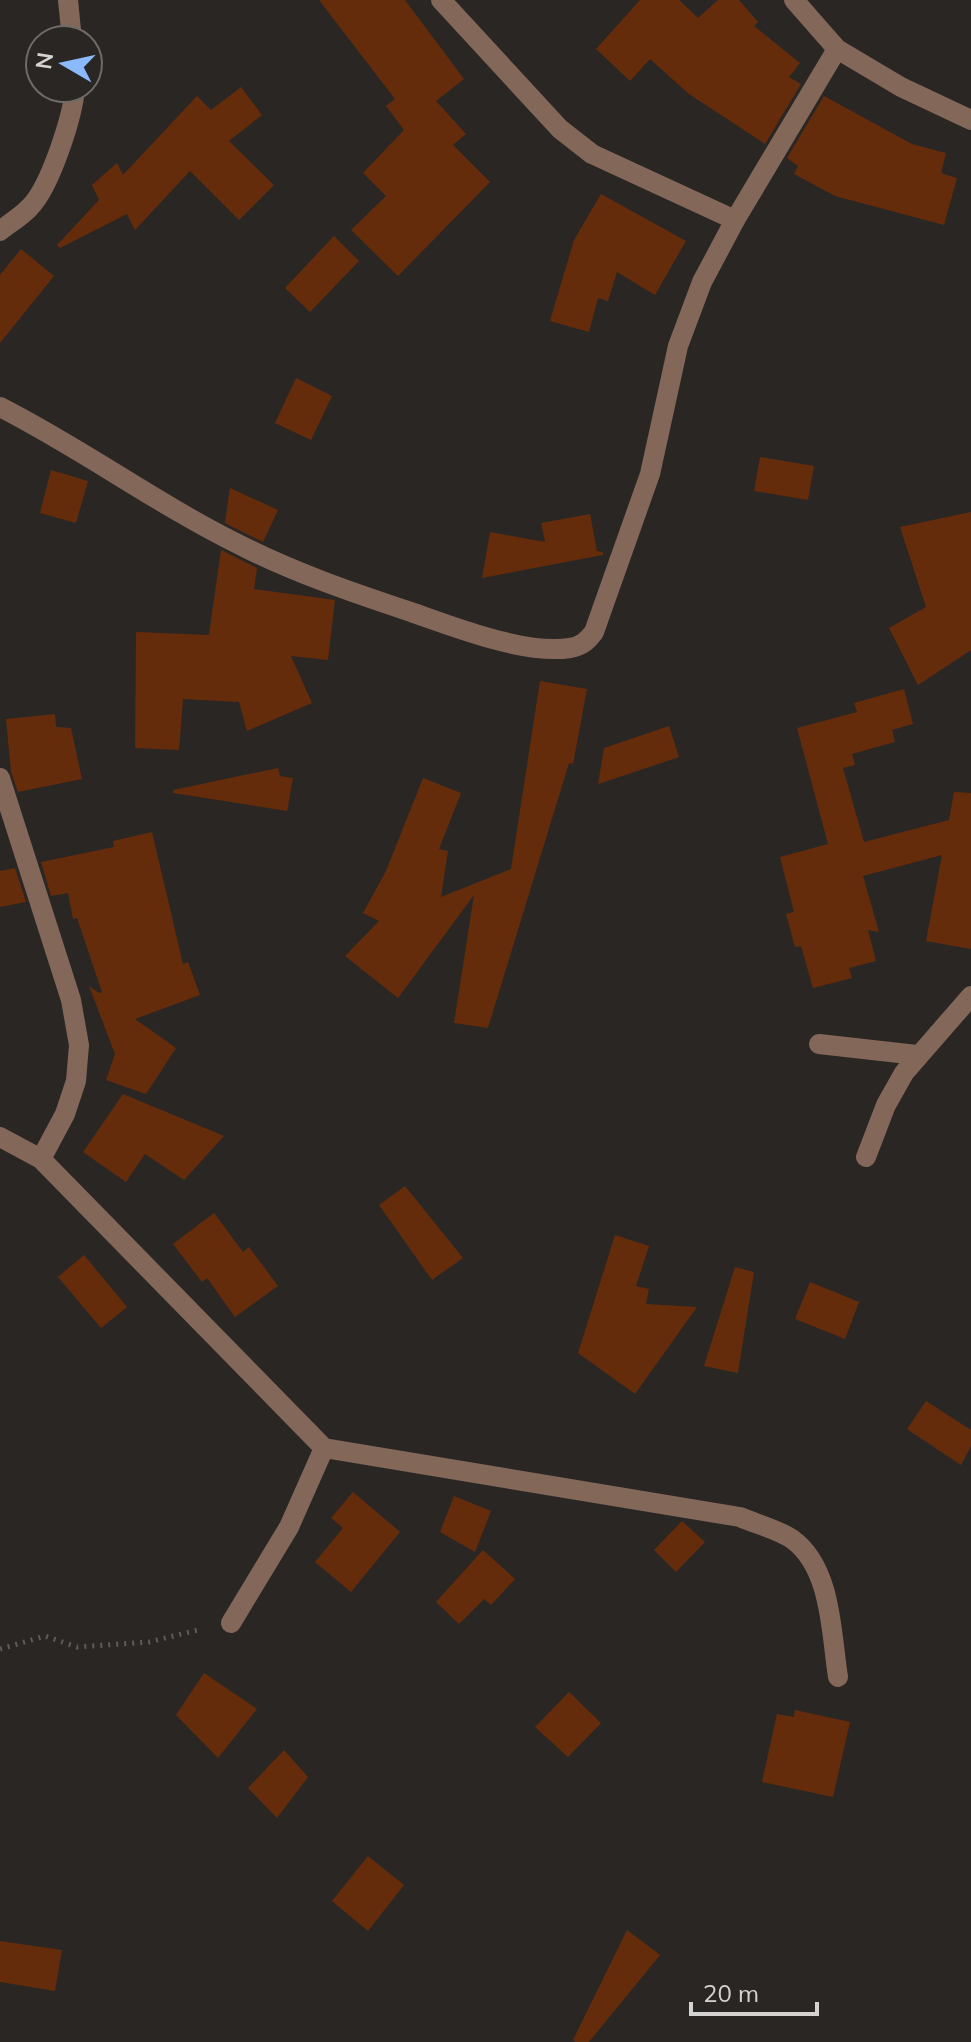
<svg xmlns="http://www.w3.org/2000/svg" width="971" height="2042" font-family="Mulish,sans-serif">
  <rect width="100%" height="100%" fill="#2a2624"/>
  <g fill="#652c0b">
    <path d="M319,0H405L464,79L436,101L466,134L453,145L490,182L398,276L351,230L386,196L363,173L404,130L386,106L395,99Z"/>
    <path d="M640,0H679L698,18L718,0H739L758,22L754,26L800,63L789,77L801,84L765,144L689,94L650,59L630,81L596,49Z"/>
    <path d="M241,87L262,115L229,141L274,185L239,220L190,171L135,230L127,214L60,248L57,245L99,200L92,185L117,163L123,175L197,96L211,110Z"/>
    <path d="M824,96L912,144L946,153L941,173L957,178L944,225L835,196L794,174L798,166L787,158Z"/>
    <path d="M601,194L686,241L655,295L617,272L608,301L598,298L589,332L550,321L574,240Z"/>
    <path d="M334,236L359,261L310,312L285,288Z"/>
    <path d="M21,249L54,276L0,343V275Z"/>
    <path d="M296,378L332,396L311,440L275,423Z"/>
    <path d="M760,457L814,466L808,500L754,491Z"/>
    <path d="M51,470L88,481L76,523L40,513Z"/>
    <path d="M230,488L278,510L263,542L225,523Z"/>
    <path d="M971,512V650L918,685L889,628L926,607L900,527Z"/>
    <path d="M590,514L597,551L603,552V555L482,578L490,532L545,542L541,523Z"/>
    <path d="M221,550L257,568L254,589L335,600L328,660L291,656L312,703L247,731L239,702L183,699L179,750L135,748L136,632L209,635Z"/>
    <path d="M540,681L587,689L573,764L569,763L488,1028L454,1023L474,895L398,998L345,956L379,921L363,913L386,871L423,778L461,793L439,849L448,851L441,897L511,869Z"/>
    <path d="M904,689L913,724L892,730L895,742L852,754L855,765L843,768L864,842L949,820L954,792L971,793V949L926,941L942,855L863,876L879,932L868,930L876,961L849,968L852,978L813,988L801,946L795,947L786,914L794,912L780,857L828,844L797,728L857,712L854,703Z"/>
    <path d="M55,714L56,727L71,728L82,779L18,792L11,772L6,719Z"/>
    <path d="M669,726L679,757L598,784L604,748Z"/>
    <path d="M278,768L280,776L293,778L287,811L173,793V790Z"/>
    <path d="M152,832L183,964L188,962L200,995L135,1019L176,1048L146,1094L106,1080L115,1054L89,986L99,993L102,992L77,918L73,919L68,893L51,896L41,862L114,847L113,841Z"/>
    <path d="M15,868L26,902L0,907V871Z"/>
    <path d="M123,1094L224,1136L184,1180L145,1154L126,1182L83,1152Z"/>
    <path d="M405,1186L463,1258L432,1280L379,1205Z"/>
    <path d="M214,1213L243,1252L249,1247L278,1286L235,1317L207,1278L202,1282L173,1244Z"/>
    <path d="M615,1235L649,1246L636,1286L649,1289L646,1304L697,1307L635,1394L578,1353Z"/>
    <path d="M84,1255L127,1307L101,1328L58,1277Z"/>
    <path d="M735,1267L754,1272L738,1373L704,1366Z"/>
    <path d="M810,1282L859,1302L845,1339L795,1319Z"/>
    <path d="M926,1401L971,1430V1446L961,1465L907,1429Z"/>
    <path d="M353,1492L400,1532L351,1592L315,1562L343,1528L331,1518Z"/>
    <path d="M454,1496L491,1511L475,1552L440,1532Z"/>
    <path d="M682,1521L705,1542L676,1572L654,1550Z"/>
    <path d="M483,1550L515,1579L491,1605L484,1599L459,1624L436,1602Z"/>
    <path d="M204,1673L257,1709L218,1758L176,1715Z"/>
    <path d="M569,1692L601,1723L568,1757L535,1727Z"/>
    <path d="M795,1710L850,1722L833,1797L762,1782L777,1714L794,1717Z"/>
    <path d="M284,1750L308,1777L277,1818L248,1788Z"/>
    <path d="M368,1856L404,1885L368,1931L332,1901Z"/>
    <path d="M627,1930L660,1955L589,2042H576L573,2040Z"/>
    <path d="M0,1941L62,1950L55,1991L0,1982Z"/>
  </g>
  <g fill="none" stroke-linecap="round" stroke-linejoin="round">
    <path stroke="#5f5b59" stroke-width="5" stroke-dasharray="2 6" stroke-linecap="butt" d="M0,1649L45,1636L77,1647L149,1642L202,1629"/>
    <g stroke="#836759" stroke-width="20">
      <path d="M68,0L72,40"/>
      <path d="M441,0L560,129L592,154L735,220"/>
      <path d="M794,0L837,49L901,87L971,120"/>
      <path d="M0,231C10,223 22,216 30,207C50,187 73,116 75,88"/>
      <path d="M0,407C83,449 158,505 242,546C295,573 354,593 411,612C454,627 525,655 570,648C582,646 587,641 594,632L650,474L678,346L702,282L735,220L837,49"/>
      <path d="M0,778L71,1000L79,1045L76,1081L65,1114L41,1159"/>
      <path d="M819,1044L917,1055"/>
      <path d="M0,1137L41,1159L324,1448L740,1517C756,1524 777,1529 792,1539C832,1568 831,1633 838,1677"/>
      <path d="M866,1157L886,1105L904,1073L971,996"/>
      <path d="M231,1623L289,1527L324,1448"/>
    </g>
  </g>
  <g transform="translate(64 64) rotate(279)"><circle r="38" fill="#2a2624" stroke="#6e6b69" stroke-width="2"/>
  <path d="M0-6L14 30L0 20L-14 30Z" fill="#8abafc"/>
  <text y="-12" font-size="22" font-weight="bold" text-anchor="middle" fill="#d5d3d1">N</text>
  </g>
  <path d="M691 2002v12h126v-12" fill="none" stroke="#d5d3d1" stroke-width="4"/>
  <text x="703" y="2002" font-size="24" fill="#d5d3d1" stroke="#2a2624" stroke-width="6" paint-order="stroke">20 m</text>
</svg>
